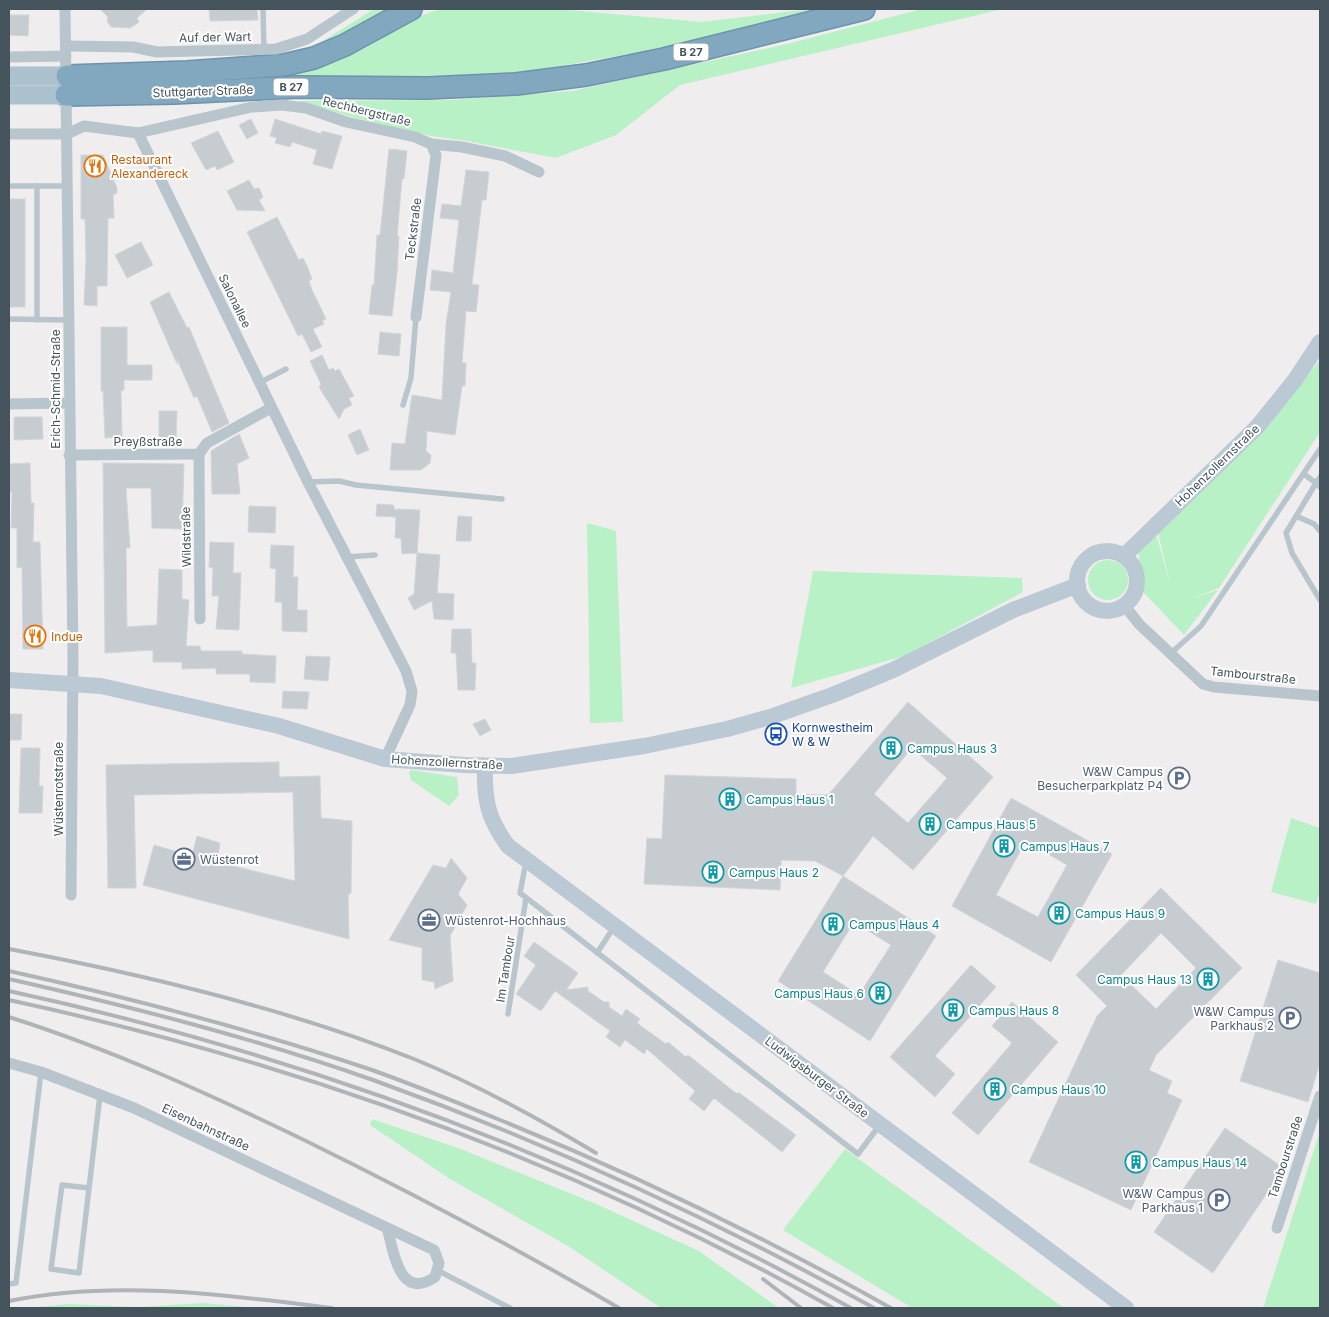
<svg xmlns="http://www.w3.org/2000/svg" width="1329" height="1317" font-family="Inter,sans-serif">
  <rect width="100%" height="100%" fill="#f0edee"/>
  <g fill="#b9f1c7">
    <path d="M374,9H392L331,42L305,52Z"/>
    <path d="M446,9H558L702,22L809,9H828L663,48L515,74L276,79C303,70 331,63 357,52C388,39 411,13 446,9Z"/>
    <path d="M922,9H1003L680,85L616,135L556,158L461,140L431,136L355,118L298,101L451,100L572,91L787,44Z"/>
    <path d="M1320,360V432L1219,588L1190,599L1218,590L1184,635L1143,592L1138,551L1156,534L1170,584L1158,533L1271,421Z"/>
    <path d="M587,523L616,531L623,722L590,723Z"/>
    <circle cx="1108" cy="580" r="20"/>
    <path d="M813,571L1022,578L1023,592L904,656L791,688Z"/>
    <path d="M411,770L457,777L459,795L449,806L411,780L409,773Z"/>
    <path d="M1291,818L1320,828V890L1316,904L1271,892Z"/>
    <path d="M372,1119L461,1149L594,1203L699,1251L779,1308H661L568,1246L450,1179L370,1125Z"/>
    <path d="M1320,1131V1308H1263Z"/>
    <path d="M845,1149L1064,1308H912L783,1230Z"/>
    <path d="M202,1303L259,1308H29L67,1304L137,1307Z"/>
  </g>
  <g fill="#c7ccd1" stroke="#d1d5da" fill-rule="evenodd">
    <path d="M100,9H147L137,18L139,22L130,28L111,27L107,21L108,17Z"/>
    <path d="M209,9H257L258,20L210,21Z"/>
    <path d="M9,15H29L28,36L9,35Z"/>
    <path d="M251,119L258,133L247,139L239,125Z"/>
    <path d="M275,119L321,134L322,131L342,136L332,169L313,164L317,150L292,142L290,147L275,143L277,138L270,136Z"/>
    <path d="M218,131L234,162L217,170L215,166L206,170L191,143Z"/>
    <path d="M389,149L407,151L404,179H402L397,236H399L397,273L392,316L369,314L372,285H374L377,235H380Z"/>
    <path d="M81,155H103L117,188V193L113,195L114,218H108L107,286H97V306L84,305L86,260L85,219H81Z"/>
    <path d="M466,170L489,172L486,200H482L472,284L479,285L476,312L466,311L462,363H466L465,386H462L455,435L427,431L426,451L431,455L430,463L421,470H390L392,443L405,444L412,395L442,400L446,324L451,292L430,290L432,270L453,273L459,220L440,218L442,204L461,206Z"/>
    <path d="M249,180L254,189L259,188L263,197L259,200L265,211L237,210L227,191Z"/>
    <rect x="9" y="199" width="16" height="108"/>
    <path d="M277,217L299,260L303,258L308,268L312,279L309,281L312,290L326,319L322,321L324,324L313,329L322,347L311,352L302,334L298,336L247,232Z"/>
    <path d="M141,242L153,265L127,278L115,255Z"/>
    <path d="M169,292L187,328L189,327L229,423L212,432L197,396L194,398L177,359V364L150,302Z"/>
    <path d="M101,327H127V365H152V380H124V390L121,391L122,437L105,438L103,391H101Z"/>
    <path d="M380,332L401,334L399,356L378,354Z"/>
    <path d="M322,355L329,370L333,368L335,371L339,369L354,396L349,398L352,405L344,409L339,419L319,387L321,384L310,361Z"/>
    <path d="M159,411H177L176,439H159Z"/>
    <path d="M14,417H42L43,439L14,440Z"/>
    <path d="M360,429L369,450L357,455L348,435Z"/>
    <path d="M239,434L249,458L237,464L240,494H212L211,451Z"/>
    <path d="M30,463L31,503H34L33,542H40L43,649H23L22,567L17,568V528H11L12,492H9V464Z"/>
    <path d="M103,463L184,464L182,529L152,528L151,488H126L130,548H126L127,627L157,625L159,569L182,570V599L189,600L186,646H200L201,651H242V654L276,656L275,683L250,682V674H216V668L182,669V662H153V650L105,653Z"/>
    <path d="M377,504L393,505L396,511L397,509L420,510L417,553L402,554L401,538H395L396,517L376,516Z"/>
    <path d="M249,506L276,507L275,533L248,532Z"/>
    <path d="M458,516L472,517L471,541H456Z"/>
    <path d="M210,542L234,543L233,573H241L239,630L216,629L219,596H212L213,568L209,567Z"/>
    <path d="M271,545L294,546L293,577H298L297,610H307V632L282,631V602H275L276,569L270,568Z"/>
    <path d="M417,553L440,555L437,593L454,594L453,620L434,619L432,601L414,610L408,598L414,594Z"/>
    <path d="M452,629H471L472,663H476L475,690H458L456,653H451Z"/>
    <path d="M306,656L330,657L328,681L304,679Z"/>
    <path d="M283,691L309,692L307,709L282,708Z"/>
    <path d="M908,702L993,777L913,870L873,836L843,876L936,936L870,1041L778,981L843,876L815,861L781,860L780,890L644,884L647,838L662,839L665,775L796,779V794L828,795ZM912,748L947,778L908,823L874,794ZM854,922L891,945L859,995L823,972Z"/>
    <path d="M9,714H22L21,740H9Z"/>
    <path d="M485,719L491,730L480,736L473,724Z"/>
    <path d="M21,748H40L39,786H43L42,813H19Z"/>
    <path d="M279,762V777L320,776L321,818L352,821L351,893L348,895L349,939L143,885L154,845L192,856L197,836L220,843L217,862L295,881L293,792L134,795L136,888H108L106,765Z"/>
    <path d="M1011,798L1112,854L1051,962L952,906ZM1026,841L1067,865L1038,917L996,895Z"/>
    <path d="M451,858L467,878L458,894L467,905L450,936L453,981L435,989L434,982L422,980V948L389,940L433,865L446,868Z"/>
    <path d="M1161,888L1242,968L1156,1055L1149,1070L1172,1081L1167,1093L1182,1100L1131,1210L1029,1162L1097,1016L1107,1006L1076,975ZM1161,933L1196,968L1156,1009L1121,975Z"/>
    <path d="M534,942L578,973L566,990L588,987V991L604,1002H609V1007L622,1016L626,1009L640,1019L637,1023L666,1044L668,1042L686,1057L688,1055L737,1094L738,1092L796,1135L782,1152L714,1098L704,1111L689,1099L695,1091L647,1049L644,1054L625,1040L620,1047L606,1037L610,1031L555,991L541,1011L516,994L536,965L524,956Z"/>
    <path d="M1278,960L1320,973V1063L1308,1102L1240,1081Z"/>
    <path d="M971,965L996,987L935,1056L955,1074L935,1097L890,1057Z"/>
    <path d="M1012,1002L1058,1042L978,1135L952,1113L1012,1043L992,1026Z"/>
    <path d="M1225,1128L1284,1168L1213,1273L1154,1232Z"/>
  </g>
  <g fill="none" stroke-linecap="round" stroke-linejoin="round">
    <g stroke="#6d93ac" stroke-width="24">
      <g id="highway">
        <path d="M67,76L187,72L284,65L314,58L345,45L411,9"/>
        <path d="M66,95L174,93L298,87L427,88L516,84L586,75L664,59L864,9"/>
      </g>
    </g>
    <g stroke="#b8c5cc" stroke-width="5.5">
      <path d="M263,9L264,50"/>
      <path d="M9,186H67"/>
      <path d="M9,319L68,320"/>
      <path d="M37,320V186"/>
      <path d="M259,383L286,369"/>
      <path d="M403,405L411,378L416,317"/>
      <path d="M1304,474L1316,483L1320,477"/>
      <path d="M308,482L339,481L356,485L502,499"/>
      <path d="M1320,487L1316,483L1286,533L1292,553L1320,600"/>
      <path d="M1296,516L1314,524L1320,531"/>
      <path d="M347,557L375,555"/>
      <path d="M1170,654L1201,626L1320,449"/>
      <path d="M526,862L520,893L858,1154L879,1126"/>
      <path d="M597,953L614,927"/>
      <path d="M508,1014L526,898"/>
      <path d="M89,1188L62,1185L51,1269L79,1273L100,1095"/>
      <path d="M437,1270L510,1308"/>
      <path d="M9,1284L16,1283L41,1072"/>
    </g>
    <g stroke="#b8c5cc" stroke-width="11">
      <path d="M65,9L73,658L71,895"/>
      <path d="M67,46L133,47L157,52L276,49L307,39L353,9"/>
      <path d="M9,57L66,56"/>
      <path d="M138,133L308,482L406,671L412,691L410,705L385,759"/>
      <path d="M9,134H67L84,126L138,133L252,107L281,105L306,108L346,122L415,137L431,144L462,147L505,156L539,172"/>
      <path d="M416,317L436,155L431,144"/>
      <path d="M9,404L69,403"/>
      <path d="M199,454L200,619"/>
      <path d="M69,455L199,454L207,443L271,408"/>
      <path d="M1125,606L1139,624L1203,684L1214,687L1320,696"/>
      <path d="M9,1063L41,1072L134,1108L434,1250L439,1263L435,1277C399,1301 394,1252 387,1228"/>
      <path d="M1277,1228L1320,1096"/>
    </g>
    <g stroke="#bac9d3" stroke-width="16">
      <circle cx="1107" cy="581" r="30"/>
      <path d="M1124,556L1257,427L1295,380L1320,342"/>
      <path d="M9,680L101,686L279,726L385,759L464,765L512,766L644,746L727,729L770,717L835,694L893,670L1013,610L1078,585"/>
      <path d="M485,767C484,800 488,819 508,846L1126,1308"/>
    </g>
    <g stroke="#abc2ce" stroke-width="19">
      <path d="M9,76H67"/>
      <path d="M9,95H66"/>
    </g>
    <use href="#highway" stroke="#82a8c0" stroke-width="21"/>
    <g stroke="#afb4b9" stroke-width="4">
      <path d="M9,949C142,974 288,1009 414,1059C478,1085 538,1118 596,1153"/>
      <path d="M9,971C131,998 253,1030 372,1070C417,1086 461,1104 505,1122C638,1176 766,1238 891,1308"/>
      <path d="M9,979C132,1007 254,1038 373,1080C546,1142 713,1219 874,1308"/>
      <path d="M9,991C304,1055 587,1161 851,1308"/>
      <path d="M9,1000C296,1062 576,1164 833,1308"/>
      <path d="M9,1017C110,1049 207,1093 302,1139C410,1192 516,1248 619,1308"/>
      <path d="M763,1279L801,1308"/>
      <path d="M9,1301C114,1279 227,1295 332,1308"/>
    </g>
  </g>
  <defs>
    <g id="restaurant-ring" transform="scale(1.125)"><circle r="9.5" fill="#fff" stroke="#e8710a" stroke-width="1.5"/><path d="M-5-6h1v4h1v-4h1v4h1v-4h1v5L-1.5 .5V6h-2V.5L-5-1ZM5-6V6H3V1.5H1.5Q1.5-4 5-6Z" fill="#e8710a"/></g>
    <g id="bus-ring" transform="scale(1.125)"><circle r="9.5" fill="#fff" stroke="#1a4fb4" stroke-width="1.5"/><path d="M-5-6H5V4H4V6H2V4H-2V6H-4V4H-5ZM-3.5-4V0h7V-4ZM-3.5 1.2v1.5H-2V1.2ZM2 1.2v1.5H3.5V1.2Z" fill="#1a4fb4"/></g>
    <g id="building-ring" transform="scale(1.125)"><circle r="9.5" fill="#fff" stroke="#0f9aa8" stroke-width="1.5"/><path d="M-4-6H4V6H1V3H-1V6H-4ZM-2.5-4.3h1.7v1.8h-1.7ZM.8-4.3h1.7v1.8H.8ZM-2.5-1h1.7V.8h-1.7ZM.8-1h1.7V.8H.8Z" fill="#0f9aa8"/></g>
    <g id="parking-ring" transform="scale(1.125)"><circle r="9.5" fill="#fff" stroke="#5c6f8a" stroke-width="1.5"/><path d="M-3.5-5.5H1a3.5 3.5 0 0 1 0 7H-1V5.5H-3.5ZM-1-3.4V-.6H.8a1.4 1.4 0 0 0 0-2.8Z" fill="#5c6f8a"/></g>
    <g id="office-ring" transform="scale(1.125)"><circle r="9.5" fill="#fff" stroke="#5c6f8a" stroke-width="1.5"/><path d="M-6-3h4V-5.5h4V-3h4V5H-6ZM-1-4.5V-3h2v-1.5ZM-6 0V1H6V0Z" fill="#5c6f8a"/></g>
  </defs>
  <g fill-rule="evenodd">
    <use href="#restaurant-ring" x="95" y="166"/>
    <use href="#restaurant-ring" x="35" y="636"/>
    <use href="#bus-ring" x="776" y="734"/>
    <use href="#building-ring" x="891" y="748"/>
    <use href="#parking-ring" x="1179" y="778"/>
    <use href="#building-ring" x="730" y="799"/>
    <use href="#building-ring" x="930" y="824"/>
    <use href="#building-ring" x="1004" y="846"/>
    <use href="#office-ring" x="184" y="859"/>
    <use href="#building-ring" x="713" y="872"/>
    <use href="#building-ring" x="1059" y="913"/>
    <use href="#office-ring" x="429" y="920"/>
    <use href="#building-ring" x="833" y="924"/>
    <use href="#building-ring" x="1208" y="979"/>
    <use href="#building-ring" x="880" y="993"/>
    <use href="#building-ring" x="953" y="1010"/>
    <use href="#parking-ring" x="1290" y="1018"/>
    <use href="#building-ring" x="995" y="1089"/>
    <use href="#building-ring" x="1136" y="1162"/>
    <use href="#parking-ring" x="1219" y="1200"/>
  </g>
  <g text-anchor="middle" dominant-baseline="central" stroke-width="4" stroke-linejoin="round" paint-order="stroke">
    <g fill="#fff" stroke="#7d878d" stroke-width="1">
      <rect x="673.5" y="43.5" width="35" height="17" rx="4"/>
      <rect x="273.5" y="78.5" width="35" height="17" rx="4"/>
    </g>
    <g font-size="11" font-weight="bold" fill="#45545c">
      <text x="691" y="52">B 27</text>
      <text x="291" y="87">B 27</text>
    </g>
    <g font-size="12" fill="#45545c" stroke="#fff">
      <text transform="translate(215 37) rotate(-1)">Auf der Wart</text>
      <text transform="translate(203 91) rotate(-2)">Stuttgarter Straße</text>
      <text transform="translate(367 111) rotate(14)">Rechbergstraße</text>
      <text transform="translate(413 229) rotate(-83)">Teckstraße</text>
      <text transform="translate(235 301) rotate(64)">Salonallee</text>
      <text transform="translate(55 389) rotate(-90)">Erich-Schmid-Straße</text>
      <text x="148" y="441">Preyßstraße</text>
      <text transform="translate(1217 465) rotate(-44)">Hohenzollernstraße</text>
      <text transform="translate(186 537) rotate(-91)">Wildstraße</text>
      <text transform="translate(1253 675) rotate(6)">Tambourstraße</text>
      <text transform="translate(447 762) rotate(3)">Hohenzollernstraße</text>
      <text transform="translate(58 789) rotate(-90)">Wüstenrotstraße</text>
      <text transform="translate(505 969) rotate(-81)">Im Tambour</text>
      <text transform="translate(817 1077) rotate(37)">Ludwigsburger Straße</text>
      <text transform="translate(206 1127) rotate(25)">Eisenbahnstraße</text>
      <text transform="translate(1285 1157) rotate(-72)">Tambourstraße</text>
    </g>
    <g font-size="12" fill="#c56008" stroke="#fff" text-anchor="start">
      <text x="111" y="159">Restaurant<tspan x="111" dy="14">Alexandereck</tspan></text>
      <text x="51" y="636">Indue</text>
    </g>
    <g font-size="12" fill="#164399" stroke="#fff" text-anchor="start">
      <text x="792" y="727">Kornwestheim<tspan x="792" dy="14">W &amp; W</tspan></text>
    </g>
    <g font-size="12" fill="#0d838f" stroke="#fff" text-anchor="start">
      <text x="907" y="748">Campus Haus 3</text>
      <text x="746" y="799">Campus Haus 1</text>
      <text x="946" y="824">Campus Haus 5</text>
      <text x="1020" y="846">Campus Haus 7</text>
      <text x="729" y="872">Campus Haus 2</text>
      <text x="1075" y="913">Campus Haus 9</text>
      <text x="849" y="924">Campus Haus 4</text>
      <text x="1192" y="979" text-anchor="end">Campus Haus 13</text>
      <text x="864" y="993" text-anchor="end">Campus Haus 6</text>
      <text x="969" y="1010">Campus Haus 8</text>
      <text x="1011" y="1089">Campus Haus 10</text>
      <text x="1152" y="1162">Campus Haus 14</text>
    </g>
    <g font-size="12" fill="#4e5e75" stroke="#fff" text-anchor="end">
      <text x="1163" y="771">W&amp;W Campus<tspan x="1163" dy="14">Besucherparkplatz P4</tspan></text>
      <text x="200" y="859" text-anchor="start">Wüstenrot</text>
      <text x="445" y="920" text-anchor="start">Wüstenrot-Hochhaus</text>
      <text x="1274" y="1011">W&amp;W Campus<tspan x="1274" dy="14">Parkhaus 2</tspan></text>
      <text x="1203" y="1193">W&amp;W Campus<tspan x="1203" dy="14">Parkhaus 1</tspan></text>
    </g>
  </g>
  <rect width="1329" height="1317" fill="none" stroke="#45545c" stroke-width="20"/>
</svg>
